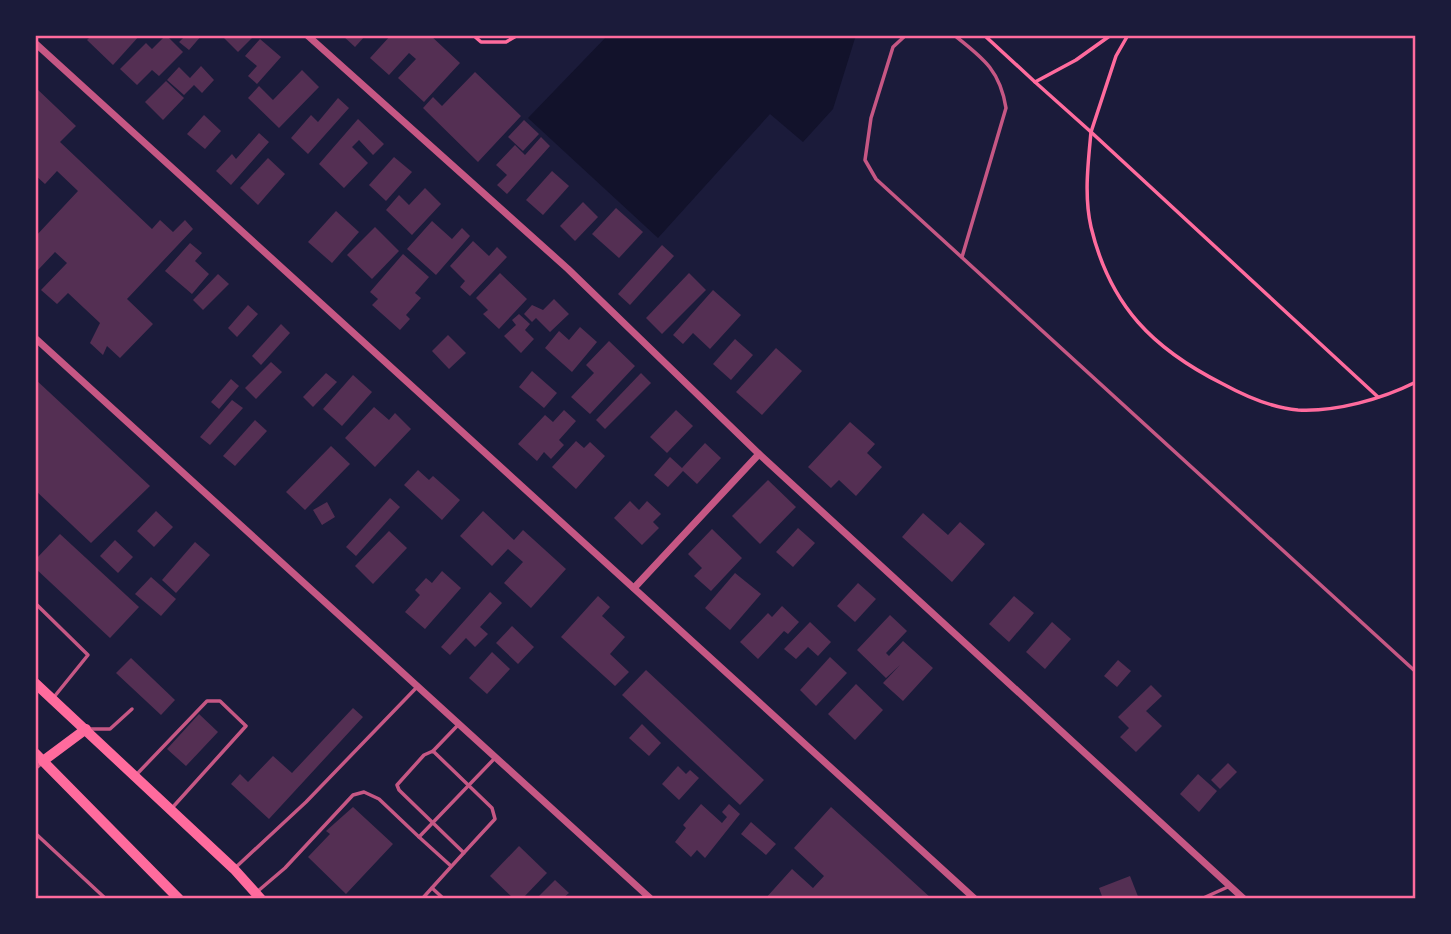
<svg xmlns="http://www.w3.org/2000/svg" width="1451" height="934" font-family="'Archivo Narrow',sans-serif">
  <rect width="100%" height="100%" fill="#1b1b3a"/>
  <path fill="#12122b" d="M608,35H856L833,109L803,142L770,114L658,238L528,118Z"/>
  <g fill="#542f53">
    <path d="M92,35H140L113,65L87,40Z"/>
    <path d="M166,35L183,52L159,76L152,70L137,85L120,69L146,43L152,49Z"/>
    <path d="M181,35H202L189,50L179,42L184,37Z"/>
    <path d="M221,35H255L238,52Z"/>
    <path d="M342,35H366L355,47Z"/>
    <path d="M391,35H430L460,63L424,102L398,78L416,59L409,53L389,75L370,58Z"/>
    <path d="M260,39L281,57L257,84L248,76L257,66L245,56Z"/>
    <path d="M201,66L214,80L202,93L194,85L184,95L167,80L179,67L190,78Z"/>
    <path d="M302,70L319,87L279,128L248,98L259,86L273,100Z"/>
    <path d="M475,72L521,116L478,162L423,108L433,97L442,106Z"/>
    <path d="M166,81L184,98L163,120L145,102Z"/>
    <path d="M35,87L76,126L60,142L152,229L160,220L173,232L185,220L193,229L127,299L153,324L120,358L107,346L103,355L90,343L100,323L68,293L57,304L41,290L67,263L55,252L38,270L35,267V237L78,191L57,171L45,184L35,175Z"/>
    <path d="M338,98L349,108L308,154L291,138L311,115L318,122Z"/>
    <path d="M204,115L221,131L205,149L187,134Z"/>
    <path d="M358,119L384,144L373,155L359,140L352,147L368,163L344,188L319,164Z"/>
    <path d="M524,120L539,134L523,151L508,137Z"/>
    <path d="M259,133L269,142L231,185L216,171L232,154L236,159Z"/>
    <path d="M541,137L550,146L507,194L497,185L507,175L496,165L515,145L525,155Z"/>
    <path d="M394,157L412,172L386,201L369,185Z"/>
    <path d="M268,158L285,174L258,205L240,188Z"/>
    <path d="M552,171L569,186L543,215L526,200Z"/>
    <path d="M425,188L441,204L412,235L386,210L399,195L409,205Z"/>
    <path d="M583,202L598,217L575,241L560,226Z"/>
    <path d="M616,208L643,232L619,258L592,234Z"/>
    <path d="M336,211L359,232L332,263L308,242Z"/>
    <path d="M432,221L452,239L462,228L470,236L436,275L407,249Z"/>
    <path d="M375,227L399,251L372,279L347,255Z"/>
    <path d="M473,241L489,256L497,247L507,257L470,296L460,287L465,281L450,266Z"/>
    <path d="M190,243L202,253L195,261L209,274L192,294L165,271Z"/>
    <path d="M662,245L674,256L630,305L618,294Z"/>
    <path d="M403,254L429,277L415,293L421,298L406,315L410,319L400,330L372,305L378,299L370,292Z"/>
    <path d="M500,273L527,299L499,329L483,314L488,310L476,298Z"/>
    <path d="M689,273L706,290L662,334L646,318Z"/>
    <path d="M218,274L229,284L203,310L193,300Z"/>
    <path d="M713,290L741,315L710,349L693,333L683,344L673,335Z"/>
    <path d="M554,299L569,314L550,332L536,318L532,322L524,314L532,305L543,310Z"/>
    <path d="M248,305L258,314L237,337L228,328Z"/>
    <path d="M519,314L530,324L525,330L534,339L521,353L504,336L516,325L512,320Z"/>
    <path d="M281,324L290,333L261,365L252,356Z"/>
    <path d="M580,327L597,342L572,372L545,348L559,331L569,340Z"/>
    <path d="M448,335L466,353L449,369L432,351Z"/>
    <path d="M735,339L753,355L731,380L713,364Z"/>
    <path d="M609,341L635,366L590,414L571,397L594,373L586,365Z"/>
    <path d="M776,348L802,371L762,415L736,392Z"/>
    <path d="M271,362L282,372L256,399L245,388Z"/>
    <path d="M532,371L557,393L544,408L519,387Z"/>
    <path d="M326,373L337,382L313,407L303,397Z"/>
    <path d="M641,373L651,383L605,429L596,420Z"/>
    <path d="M353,375L372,392L342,426L323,409Z"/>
    <path d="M35,379L150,486L91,543L35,490Z"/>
    <path d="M231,379L239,386L219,409L211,402Z"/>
    <path d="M232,400L243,408L210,445L200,437Z"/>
    <path d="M374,407L389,420L395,413L411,429L375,467L345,438Z"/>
    <path d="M564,410L576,421L559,440L564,445L551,459L544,452L537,461L518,444L545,415L553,422Z"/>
    <path d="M676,410L693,426L667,453L650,437Z"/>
    <path d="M255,420L267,431L235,466L223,456Z"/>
    <path d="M850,422L875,444L867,453L882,467L856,496L839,480L831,488L808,467Z"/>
    <path d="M576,441L584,448L590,442L605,456L576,489L552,467Z"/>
    <path d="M705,443L721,458L697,484L683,471L668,487L654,475L670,457L682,468Z"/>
    <path d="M331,446L350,464L305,510L286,492Z"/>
    <path d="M418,470L429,480L433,476L460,500L442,520L404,485Z"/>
    <path d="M768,480L796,507L760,544L732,516Z"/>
    <path d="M390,498L400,507L356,556L346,547Z"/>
    <path d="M630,501L639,510L647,501L661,514L653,522L659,528L642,545L614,518Z"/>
    <path d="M327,502L335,517L322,525L313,510Z"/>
    <path d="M156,511L173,527L154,547L137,531Z"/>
    <path d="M483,511L514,540L523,530L566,569L531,608L504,583L523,562L508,549L492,566L460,536Z"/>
    <path d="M923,513L948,535L960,522L985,544L952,582L902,537Z"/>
    <path d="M798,528L815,543L793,567L776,552Z"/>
    <path d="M712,529L742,558L711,591L694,576L702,568L688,554Z"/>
    <path d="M389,531L407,548L373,584L355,566Z"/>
    <path d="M60,534L139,607L110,638L35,568V560Z"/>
    <path d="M115,540L133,557L118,573L100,556Z"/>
    <path d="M195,542L210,555L176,593L162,580Z"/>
    <path d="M442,571L461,588L425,629L405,612L420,595L415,590L426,578L432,583Z"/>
    <path d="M735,573L761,594L730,630L705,608Z"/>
    <path d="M151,577L176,599L161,616L135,594Z"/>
    <path d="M858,583L876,599L855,622L837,606Z"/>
    <path d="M490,592L502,603L480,627L488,634L475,647L466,638L450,655L441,647Z"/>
    <path d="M598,596L610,607L602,616L625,637L610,654L629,672L615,686L561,637Z"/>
    <path d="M1014,596L1034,613L1009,642L989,624Z"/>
    <path d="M782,606L799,622L788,634L784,631L758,659L740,642L768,613L772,617Z"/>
    <path d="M890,615L907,631L886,653L889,656L903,641L933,668L903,701L883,683L900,665L886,678L857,650Z"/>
    <path d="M810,622L831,642L818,656L808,647L796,659L784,649Z"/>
    <path d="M1052,622L1071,639L1045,669L1026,652Z"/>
    <path d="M512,626L534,647L518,664L496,643Z"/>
    <path d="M492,652L510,669L487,694L469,678Z"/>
    <path d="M830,657L847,673L816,706L800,690Z"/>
    <path d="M131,658L175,700L161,715L116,673Z"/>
    <path d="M1118,660L1131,671L1117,687L1104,676Z"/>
    <path d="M646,670L764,780L740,805L622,695Z"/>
    <path d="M856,684L883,710L855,740L828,714Z"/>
    <path d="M1151,685L1162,696L1146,711L1162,726L1136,752L1120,737L1129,728L1118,717Z"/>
    <path d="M353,708L363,717L269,819L231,784L240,774L248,782L273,756L292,773Z"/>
    <path d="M199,714L218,732L186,766L167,749Z"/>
    <path d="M642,724L661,743L649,756L629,738Z"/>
    <path d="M1228,763L1237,772L1220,789L1211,780Z"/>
    <path d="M678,766L686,774L690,770L699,778L679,800L662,784Z"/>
    <path d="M1198,774L1217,791L1199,812L1180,794Z"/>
    <path d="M701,804L722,823L727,817L722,812L729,804L740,814L705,858L697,850L691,857L675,842L686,828L683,825Z"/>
    <path d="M353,807L393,844L346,894L308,857L330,834L326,831Z"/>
    <path d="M831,807L932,899H765L792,869L813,888L824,876L794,848Z"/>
    <path d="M751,822L776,844L766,855L741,834Z"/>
    <path d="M519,846L547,873L522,899H514L490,876Z"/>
    <path d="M1130,876L1139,899H1103L1099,888Z"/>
    <path d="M555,880L569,893L562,899H536Z"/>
  </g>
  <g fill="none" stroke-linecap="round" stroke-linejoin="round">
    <g stroke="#ff6b9d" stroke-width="3.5">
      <path d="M473,35L481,42H506L518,35"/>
      <path d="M984,35L1035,82L1076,60L1111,35"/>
      <path d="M1128,35L1116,56L1091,132L1378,397"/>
      <path d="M1035,82L1091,132C1088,164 1084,196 1091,227C1110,306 1153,349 1223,384C1245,396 1272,408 1298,410C1336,412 1382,399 1416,382"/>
    </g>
    <g stroke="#c65784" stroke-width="3.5">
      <path d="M906,35L893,47L871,118L865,160L876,179L1416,672"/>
      <path d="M954,35C983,58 1000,70 1006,108L962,257"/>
      <path d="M35,603L88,655L54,697"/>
      <path d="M88,729H110L132,709"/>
      <path d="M433,751L458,725"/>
      <path d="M35,769L42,763"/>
      <path d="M136,775L207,701H220L246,726L172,808"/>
      <path d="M35,833L106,899"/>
      <path d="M451,866L419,837L494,759"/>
      <path d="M235,868L306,802L418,686"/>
      <path d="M432,888L444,899"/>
      <path d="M258,891L285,868L353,795L364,792L379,799L419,837"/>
      <path d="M422,899C446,872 470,846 495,819L492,808L433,751L424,755L397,785L399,790L464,853"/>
      <path d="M1201,899L1230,886"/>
    </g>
    <g stroke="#c65784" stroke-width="7">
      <path d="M307,35L568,269L759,454L1244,899"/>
      <path d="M35,43L975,899"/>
      <path d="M35,338L651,899"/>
      <path d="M634,588L759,454"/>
    </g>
    <g stroke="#ff6b9d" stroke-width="10">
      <path d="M35,683L234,869L261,899"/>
      <path d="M35,753L179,899"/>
      <path d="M43,761L86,729"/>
    </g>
  </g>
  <rect width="1451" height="934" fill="none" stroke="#1b1b3a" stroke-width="74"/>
  <rect x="37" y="37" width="1377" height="860" fill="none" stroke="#ff6b9d" stroke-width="2.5"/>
</svg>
